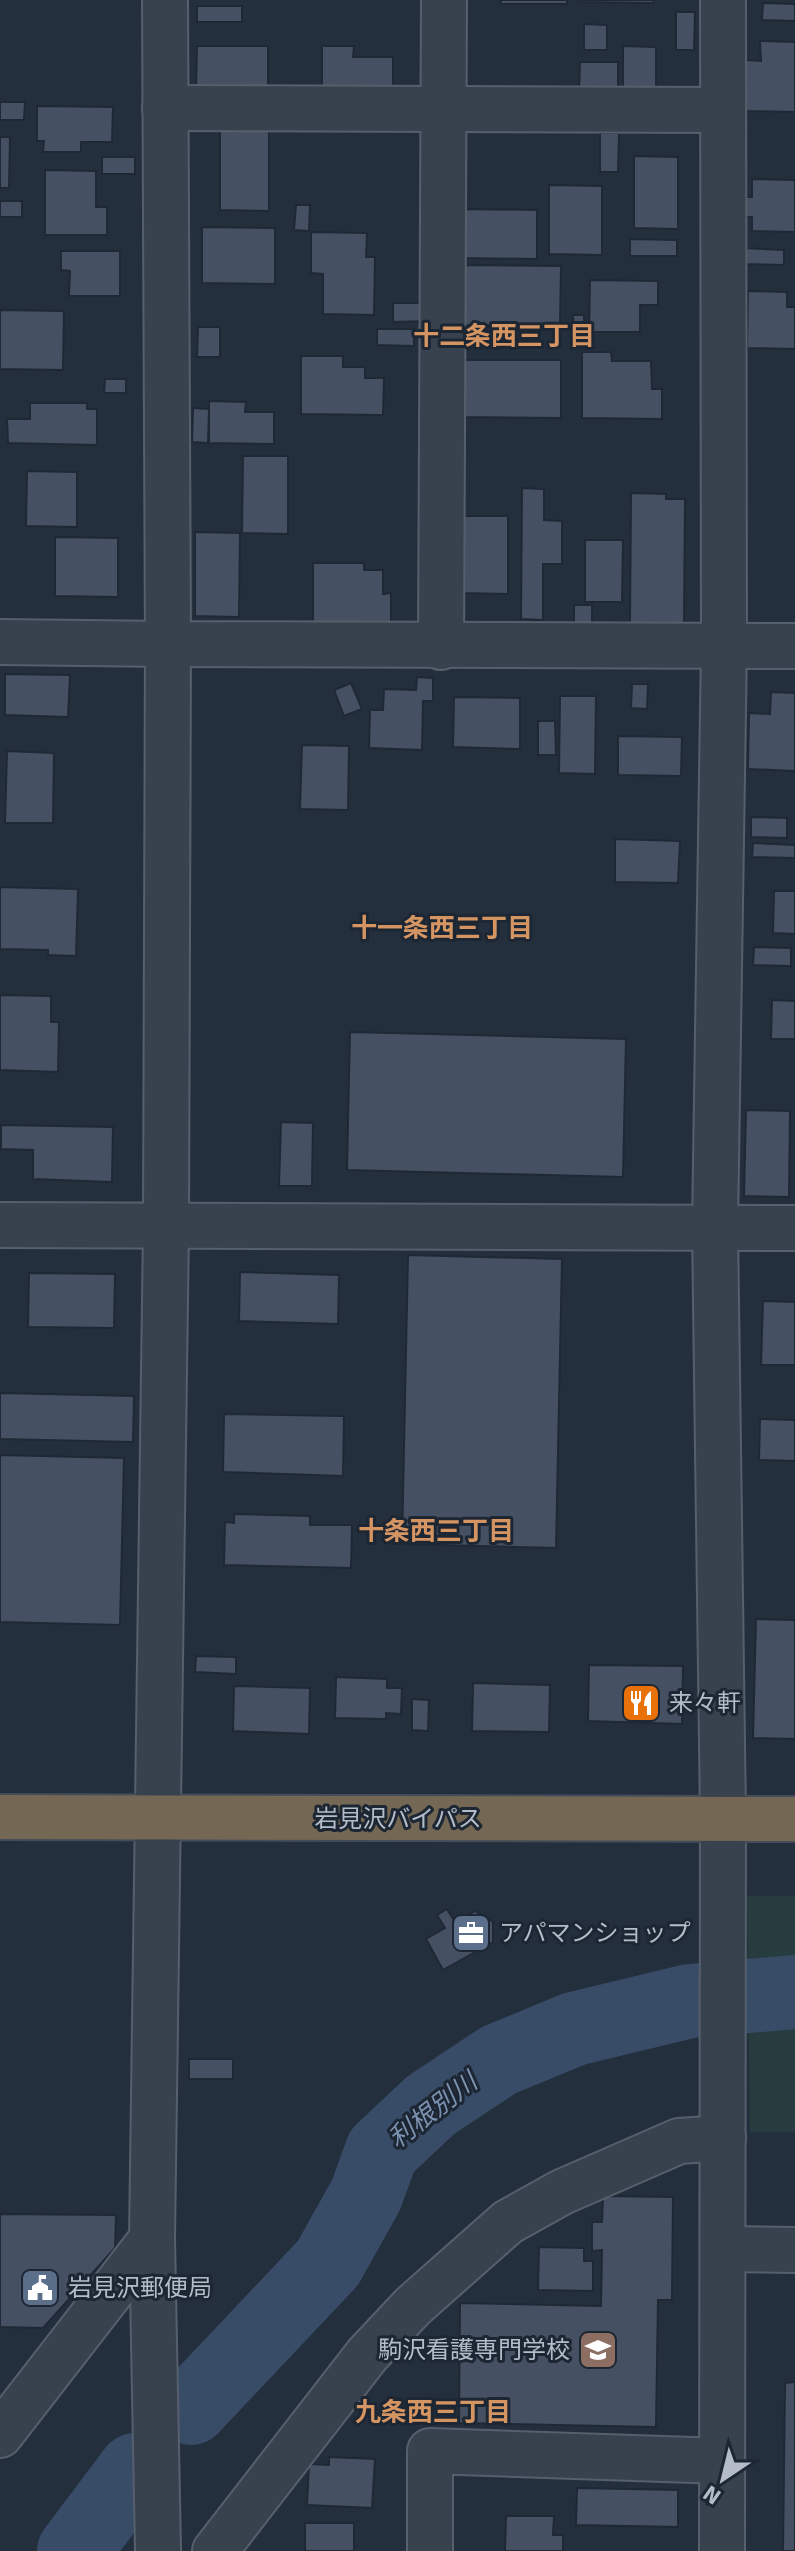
<svg xmlns="http://www.w3.org/2000/svg" width="795" height="2551" font-family="Signika,'Noto Sans JP',sans-serif">
  <rect width="100%" height="100%" fill="#242f3e"/>
  <path fill="#263c3f" d="M747,1896H795V2132H750Z"/>
  <g fill="none" stroke-linecap="round" stroke-linejoin="round">
    <g stroke="#394c67" stroke-width="74">
      <path d="M191,2408L328,2263L366,2195L382,2151L431,2105L499,2060L574,2029L690,2001L795,1992"/>
      <path d="M74,2551L135,2470"/>
    </g>
  </g>
  <g fill="#455162" stroke="#1f2835" stroke-width="2">
    <rect x="501" y="0" width="66" height="4"/>
    <path d="M578,0H654V3L578,2Z"/>
    <path d="M763,3L795,4V21L762,20Z"/>
    <rect x="197" y="6" width="45" height="16"/>
    <path d="M676,12H695L694,50H676Z"/>
    <path d="M584,24L607,25V50H584Z"/>
    <path d="M760,41L795,42V112L745,111L746,60L761,61Z"/>
    <path d="M197,46H268V90H196Z"/>
    <path d="M322,46H354L353,57H393V91L322,90Z"/>
    <path d="M623,46L656,47V92H623Z"/>
    <path d="M580,62H618V93L579,92Z"/>
    <path d="M0,102H25L24,120H0Z"/>
    <path d="M37,106L113,107L112,142H81V152H43L44,141H37Z"/>
    <path d="M220,130L269,131V211L220,210Z"/>
    <path d="M600,133H619L618,172H600Z"/>
    <path d="M0,137H10L9,188H0Z"/>
    <path d="M634,156L678,157V229L634,228Z"/>
    <rect x="102" y="157" width="33" height="17"/>
    <path d="M45,170L96,171V207H107V235H45Z"/>
    <path d="M752,179L795,180V232L752,231V217H742V197H752Z"/>
    <path d="M549,185L602,186V255L549,254Z"/>
    <rect x="0" y="201" width="22" height="16"/>
    <path d="M296,205H310L309,231L294,230Z"/>
    <path d="M460,209L537,210V259L460,258Z"/>
    <path d="M202,227L275,228V284L202,283Z"/>
    <path d="M311,232L367,233L366,257H375L374,315L323,314V274L311,273Z"/>
    <path d="M630,239L677,240V256H630Z"/>
    <path d="M744,248L784,250V265L743,264Z"/>
    <path d="M61,251H120V296H69L70,271L61,270Z"/>
    <path d="M462,265L561,266L560,326L462,325Z"/>
    <path d="M590,280L658,281V305H640V332H589Z"/>
    <path d="M748,291L787,292V307H795V349L747,348Z"/>
    <path d="M393,303H428V321L393,322Z"/>
    <path d="M0,310L64,311L63,370L0,369Z"/>
    <path d="M573,315H584L585,349L574,348Z"/>
    <path d="M198,327H220V357H197Z"/>
    <path d="M377,329H414V346L377,345Z"/>
    <path d="M582,352H611L612,361H651L652,389H662V419L582,418Z"/>
    <path d="M301,356H343V367H365V378H384L383,415L301,414Z"/>
    <path d="M460,360H561V418L460,417Z"/>
    <path d="M105,379H126V393H104Z"/>
    <path d="M209,401L246,402L245,412H274V444L209,443Z"/>
    <path d="M30,403H87V409H97V445L8,443L7,419H30Z"/>
    <path d="M193,408L209,409L208,443L192,442Z"/>
    <path d="M243,456H288V534L242,533Z"/>
    <path d="M27,471L77,472V527L26,526Z"/>
    <path d="M522,488L544,489V520L562,521V564H543V620L521,619Z"/>
    <path d="M631,493L666,494V499H685L684,624L630,623Z"/>
    <path d="M461,516H508V594L460,593Z"/>
    <path d="M195,532L240,533L239,617L195,616Z"/>
    <path d="M55,537L118,538V597L55,596Z"/>
    <path d="M585,540H623L622,602H585Z"/>
    <path d="M313,563H364V570H383V594L391,593V623L313,622Z"/>
    <rect x="574" y="605" width="18" height="25"/>
    <path d="M5,674L70,675L68,717L5,715Z"/>
    <path d="M417,677L433,678V701H423L422,750L369,748L370,710H383L384,689L416,690Z"/>
    <path d="M351,683L362,709L344,716L334,690Z"/>
    <path d="M632,684H648L647,709L631,708Z"/>
    <path d="M771,692L795,693V771L748,769L749,713L770,714Z"/>
    <path d="M560,696H596L595,774L559,773Z"/>
    <path d="M454,697L520,698V749L453,747Z"/>
    <path d="M538,721H555L556,755H538Z"/>
    <path d="M618,736L682,737L681,776L618,775Z"/>
    <path d="M302,745L349,746L348,810L300,809Z"/>
    <path d="M7,751L54,753L53,823H5Z"/>
    <path d="M751,817L787,818V838L751,837Z"/>
    <path d="M615,839L680,841L678,883L615,882Z"/>
    <path d="M753,843L795,845V858L752,857Z"/>
    <path d="M0,887L78,889L76,956L48,955V950L0,949Z"/>
    <path d="M774,891H795V934L773,933Z"/>
    <path d="M754,947L791,948V966L753,965Z"/>
    <path d="M0,995L51,996V1022H59L58,1072L0,1070Z"/>
    <path d="M772,1000L795,1001V1039H771Z"/>
    <path d="M350,1032L626,1039L623,1177L347,1170Z"/>
    <path d="M746,1110L790,1111L789,1197L744,1196Z"/>
    <path d="M281,1122L313,1123L312,1186H279Z"/>
    <path d="M1,1125L113,1127L112,1182L33,1179V1150L1,1149Z"/>
    <path d="M408,1255L562,1259L556,1548L402,1544Z"/>
    <path d="M240,1272L339,1275L338,1324L239,1321Z"/>
    <path d="M29,1273L115,1274L114,1328L28,1327Z"/>
    <path d="M763,1301L795,1302V1365H761Z"/>
    <path d="M0,1393L134,1396L133,1442L0,1439Z"/>
    <path d="M224,1414L344,1416L343,1476L223,1472Z"/>
    <path d="M760,1419L795,1420V1461L759,1460Z"/>
    <path d="M0,1455L124,1458L120,1625L0,1622Z"/>
    <path d="M234,1514L310,1516V1525H352L351,1568L224,1565L225,1522L234,1523Z"/>
    <path d="M756,1619L795,1620V1739L753,1738Z"/>
    <path d="M196,1656L236,1657V1674L195,1672Z"/>
    <path d="M589,1665L683,1666L682,1724L588,1721Z"/>
    <path d="M336,1677L387,1679V1688H402L401,1714L386,1713V1719L335,1718Z"/>
    <path d="M473,1683L550,1685L549,1732L472,1731Z"/>
    <path d="M234,1686L310,1688L309,1734L233,1731Z"/>
    <path d="M412,1699L429,1700L428,1731L412,1730Z"/>
    <path d="M447,1909L455,1922L475,1911L493,1922V1942L443,1970L426,1939L445,1928L437,1915Z"/>
    <rect x="189" y="2059" width="44" height="20"/>
    <path d="M603,2196L673,2197L672,2300H658L656,2427L459,2423L460,2303L601,2306L602,2250L592,2251V2222H602Z"/>
    <path d="M0,2214L116,2215L115,2248L43,2328L0,2327Z"/>
    <path d="M539,2247L584,2248V2261H593V2291L538,2290Z"/>
    <path d="M795,2382V2551H783L785,2383Z"/>
    <path d="M329,2457L375,2459L372,2508L307,2505L309,2464L329,2465Z"/>
    <path d="M577,2488L678,2490V2527L576,2525Z"/>
    <path d="M506,2516H554L553,2535H563V2551H505Z"/>
    <rect x="305" y="2523" width="49" height="28"/>
  </g>
  <g fill="none" stroke-linecap="round" stroke-linejoin="round">
    <g stroke="#565f6c" stroke-width="48">
      <g id="minor">
        <path d="M165,0L168,644L795,646"/>
        <path d="M165,108L722,110"/>
        <path d="M0,642L168,644L166,1227L152,2239L158,2551"/>
        <path d="M441,647L444,0"/>
        <path d="M0,1225L795,1228"/>
        <path d="M723,2249L795,2250"/>
        <path d="M0,2435L152,2239"/>
        <path d="M215,2551L367,2355L413,2306L508,2222L562,2192L679,2141L723,2138"/>
        <path d="M430,2551V2451L722,2461"/>
        <path d="M722,2551L723,1818L715,1227L724,645L723,0"/>
      </g>
    </g>
    <g stroke="#434c59" stroke-width="48">
      <path id="highway" d="M0,1817L795,1819"/>
    </g>
    <use href="#minor" stroke="#38414e" stroke-width="44"/>
    <use href="#highway" stroke="#746855" stroke-width="44"/>
  </g>
  <defs>
    <g id="restaurant-square" transform="scale(2)"><rect x="-9" y="-9" width="18" height="18" rx="4" fill="#e8710a" stroke="#1d2633"/><path d="M-5-6h1v4h1v-4h1v4h1v-4h1v5L-1.5 .5V6h-2V.5L-5-1ZM5-6V6H3V1.5H1.5Q1.5-4 5-6Z" fill="#fff"/></g>
    <g id="office-square" transform="scale(2)"><rect x="-9" y="-9" width="18" height="18" rx="4" fill="#5c6f8a" stroke="#1d2633"/><path d="M-6-3h4V-5.5h4V-3h4V5H-6ZM-1-4.5V-3h2v-1.5ZM-6 0V1H6V0Z" fill="#fff"/></g>
    <g id="civic-square" transform="scale(2)"><rect x="-9" y="-9" width="18" height="18" rx="4" fill="#5c6f8a" stroke="#1d2633"/><path d="M-.6-6.5H3V-4.5H.6V-3L4-1V1h2V6H-6V1h2V-1L-.6-3ZM-1.2 2.5V6h2.4V2.5Z" fill="#fff"/></g>
    <g id="university-square" transform="scale(2)"><rect x="-9" y="-9" width="18" height="18" rx="4" fill="#8d6e63" stroke="#1d2633"/><path d="M0-5L7-2L0 1L-7-2ZM-4 1L0 2.5L4 1V4Q0 6-4 4Z" fill="#fff"/></g>
  </defs>
  <g fill-rule="evenodd">
    <use href="#restaurant-square" x="641" y="1703"/>
    <use href="#office-square" x="471" y="1933"/>
    <use href="#civic-square" x="40" y="2288"/>
    <use href="#university-square" x="598" y="2350"/>
  </g>
  <g text-anchor="middle" dominant-baseline="central" stroke-width="6" stroke-linejoin="round" paint-order="stroke">
    <g font-size="24" fill="#b4bcc9" stroke="#1d2633" text-anchor="start">
      <text x="669" y="1703">来々軒</text>
      <text x="499" y="1933">アパマンショップ</text>
      <text x="68" y="2288">岩見沢郵便局</text>
      <text x="570" y="2350" text-anchor="end">駒沢看護専門学校</text>
    </g>
    <g font-size="24" fill="#b4bcc9" stroke="#1d2633">
      <text x="398" y="1819">岩見沢バイパス</text>
    </g>
    <g font-size="26" font-weight="bold" fill="#d59563" stroke="#1d2633">
      <text x="504" y="337">十二条西三丁目</text>
      <text x="442" y="929">十一条西三丁目</text>
      <text x="436" y="1532">十条西三丁目</text>
      <text x="433" y="2413">九条西三丁目</text>
    </g>
    <g font-size="26" font-style="italic" fill="#7c92b1" stroke="#1d2633">
      <text transform="translate(433 2111) rotate(-38)">利根別川</text>
    </g>
  </g>
  <g transform="translate(723 2479) rotate(215)" stroke="#1d2633" stroke-width="6" paint-order="stroke">
  <path d="M0-6L14 30L0 20L-14 30Z" fill="#b4bcc9"/>
  <text y="-12" font-size="22" font-weight="bold" text-anchor="middle" fill="#b4bcc9">N</text>
  </g>
</svg>
